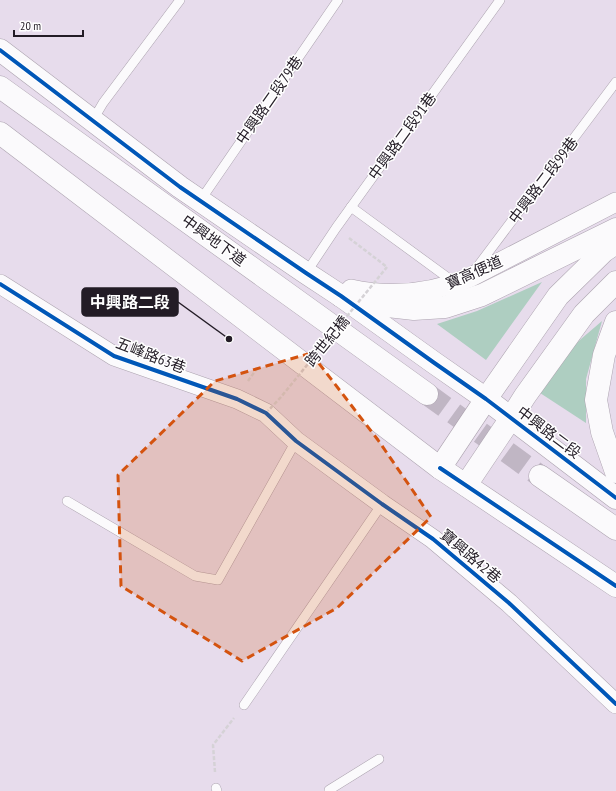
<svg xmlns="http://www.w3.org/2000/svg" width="616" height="791" font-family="'PT Sans Narrow','Noto Sans TC',sans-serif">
  <rect width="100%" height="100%" fill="#e7dcec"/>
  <g fill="#aecec1">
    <path d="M542,282L486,360L437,324L477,311Z"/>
    <path d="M602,321L586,379V423L537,391L561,358L581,339Z"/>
  </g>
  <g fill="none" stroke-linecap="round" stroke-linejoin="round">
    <path stroke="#c0b6c4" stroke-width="22" stroke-dasharray="22 11" stroke-linecap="butt" d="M427,394L540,476"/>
    <g stroke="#aca3af" stroke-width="10">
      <g id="service">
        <path d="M93,120L103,103L180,0"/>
        <path d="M200,201L338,0"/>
        <path d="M351,207L455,283"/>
        <path d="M475,270L616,82"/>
        <path d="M306,273L336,228L500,0"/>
        <path d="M67,501L195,576L218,580L296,441"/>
        <path d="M244,705L382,504"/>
        <path d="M216,788L217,791"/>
        <path d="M329,791V790L379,759"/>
      </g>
    </g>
    <g stroke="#aca3af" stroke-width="20">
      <g id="minor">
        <path d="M0,284L114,356L237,399L266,413L296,441L382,504L433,539L509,603L616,704"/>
        <path d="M351,289C392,298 430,294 469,278L616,202"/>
      </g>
    </g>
    <g stroke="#aca3af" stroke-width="23">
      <g id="tertiary">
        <path d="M0,50L180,187L306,273L341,296L433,362L486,399L616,498"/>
        <path d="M0,87L427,394"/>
        <path d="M0,133L440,468L616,586"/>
        <path d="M440,468L486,399"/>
        <path d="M540,476L616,529"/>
        <path d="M466,485L511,418"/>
      </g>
    </g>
    <g stroke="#aca3af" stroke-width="23">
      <g id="motorway">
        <path d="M341,296L370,304L414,309L445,307L482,295L616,229"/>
        <path d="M616,322L604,355L596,400L602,432L616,472"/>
        <path d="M486,399L558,296L604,251L616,243"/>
        <path d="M511,418L525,396L584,314L616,282"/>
      </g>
    </g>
    <g stroke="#d5d2d6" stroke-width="2.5" stroke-dasharray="4 2" stroke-linecap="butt">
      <path d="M349,238L387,267"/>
      <path d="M248,381L258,367"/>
      <path d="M215,772L213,745L234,718"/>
    </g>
    <use href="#service" stroke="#fbfafc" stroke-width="9"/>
    <use href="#minor" stroke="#fbfafc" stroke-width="19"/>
    <use href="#tertiary" stroke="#fbfafc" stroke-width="22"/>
    <use href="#motorway" stroke="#fbfafc" stroke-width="22"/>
    <path stroke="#d5d2d6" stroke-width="2.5" stroke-dasharray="4 2" stroke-linecap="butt" d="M266,413L281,397L387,267"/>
    <g stroke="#fff" stroke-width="6">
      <g id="cycleway">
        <path d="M0,50L180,187L306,273L341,296L433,362L486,399L616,498"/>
        <path d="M0,284L114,356L237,399L266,413L296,441L382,504L433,539L509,603L616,704"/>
        <path d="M440,468L616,586"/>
      </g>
    </g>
    <use href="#cycleway" stroke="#0057b8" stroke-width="4"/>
  </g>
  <path fill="#d4530f" fill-opacity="0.2" stroke="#d4530f" stroke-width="3" stroke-dasharray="8 5" stroke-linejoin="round" d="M311,353L378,440L431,517L337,608L242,661L121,586L118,475L215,381Z"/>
  <g text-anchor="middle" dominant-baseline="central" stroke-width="3" stroke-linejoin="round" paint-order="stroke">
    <g font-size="15" fill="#231c26" stroke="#fff">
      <text transform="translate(269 100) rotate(-55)">中興路二段79巷</text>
      <text transform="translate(402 136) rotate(-54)">中興路二段91巷</text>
      <text transform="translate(543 180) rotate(-53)">中興路二段99巷</text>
      <text transform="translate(214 240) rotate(36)">中興地下道</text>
      <text transform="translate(474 272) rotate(-24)">寶高便道</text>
      <text transform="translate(327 341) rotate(-51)">跨世紀橋</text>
      <text transform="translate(151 355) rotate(21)">五峰路63巷</text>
      <text transform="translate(549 432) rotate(37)">中興路二段</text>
      <text transform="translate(471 556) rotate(40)">寶興路42巷</text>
    </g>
  </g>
  <path fill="none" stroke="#231c26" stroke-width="1.5" d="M229 339L178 302"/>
  <circle fill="#231c26" stroke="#fff" stroke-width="1.5" cx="229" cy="339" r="4"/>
  <rect fill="#231c26" stroke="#231c26" stroke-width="1.5" x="82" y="288" width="96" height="28" rx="4"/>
  <g font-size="16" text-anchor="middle" font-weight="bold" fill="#fff">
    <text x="130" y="308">中興路二段</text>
  </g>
  <path d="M14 30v6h69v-6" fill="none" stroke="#231c26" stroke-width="2"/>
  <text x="20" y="30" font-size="12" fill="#231c26" stroke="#ffffff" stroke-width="3" paint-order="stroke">20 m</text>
</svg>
